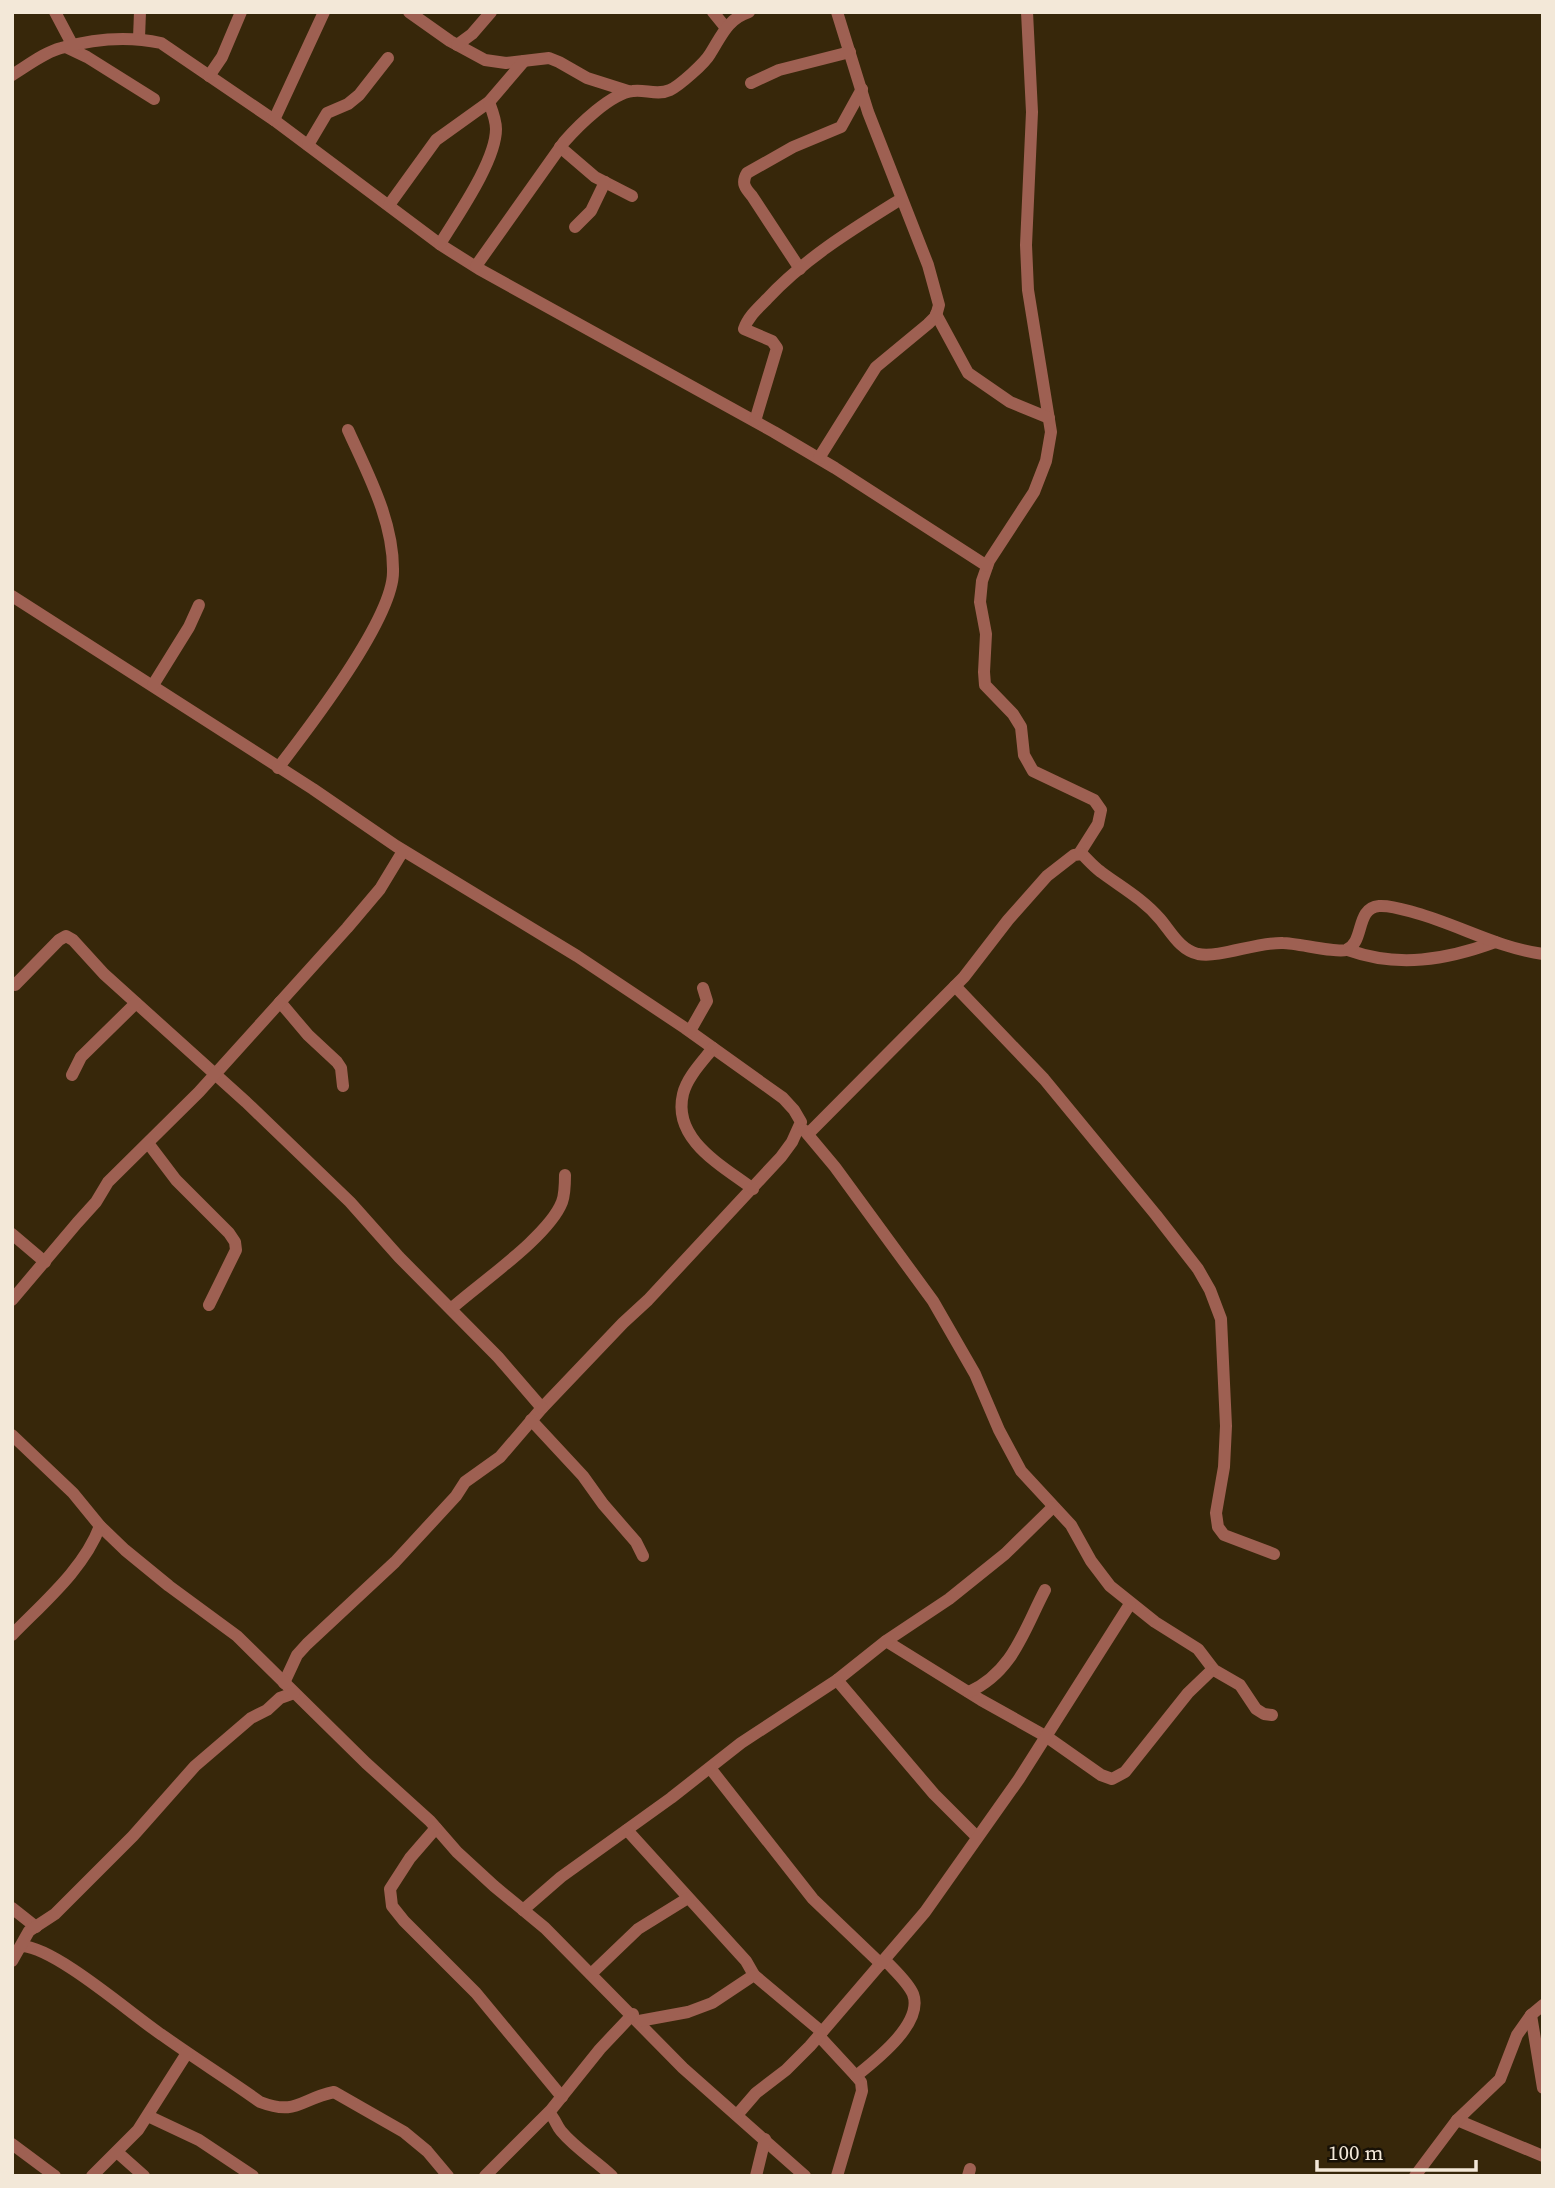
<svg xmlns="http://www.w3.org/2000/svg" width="1555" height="2188" font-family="'Source Serif 4',serif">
  <rect width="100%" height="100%" fill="#37270a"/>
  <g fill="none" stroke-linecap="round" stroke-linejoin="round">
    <g stroke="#9e6052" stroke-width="12">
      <path d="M55,12L73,46"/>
      <path d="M409,12L450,41L485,60L506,63L549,58L559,62L587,78L628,91"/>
      <path d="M713,12L726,28"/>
      <path d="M1027,12L1032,112L1026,245L1028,290L1051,432L1046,461L1034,492L989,561L982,581L980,602L986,634L984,672L985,685L1013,714L1021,727L1024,755L1033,771L1094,800L1101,810L1098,824L1079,854"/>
      <path d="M139,38L140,12"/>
      <path d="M457,45L472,34L491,12"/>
      <path d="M66,47L87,57L154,99"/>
      <path d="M12,75C27,66 45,52 61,48C93,39 129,36 161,43L274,120L441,245L479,269L774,432L835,468L987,566"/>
      <path d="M209,76L222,57L241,12"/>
      <path d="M751,83L779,70L850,52"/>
      <path d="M274,120L324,12"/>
      <path d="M308,145L327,113L348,104L359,95L388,58"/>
      <path d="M560,147L595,177L632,196"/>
      <path d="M389,205L436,140L489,102L524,61"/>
      <path d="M575,227L591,211L605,182"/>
      <path d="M440,244C457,216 496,161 496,129C496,120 492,110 489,102"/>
      <path d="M476,266L564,142C578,126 611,93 633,91C645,89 657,96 670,90C679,86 705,63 710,54C721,37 727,19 749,12"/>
      <path d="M800,269L752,196C745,188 741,183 747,173L793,147L841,127L862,89"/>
      <path d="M936,314L968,373L1010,402L1049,418"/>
      <path d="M755,421L777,348L772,341L744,329C748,317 758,308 767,299C805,258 853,229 901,199"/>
      <path d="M819,458L876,367L928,324L936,316L939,305L928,265L868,112L837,12"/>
      <path d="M12,596L313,789L396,846L577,956L685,1028L783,1098L794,1110L801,1122L792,1142L781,1157L648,1300L623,1323L542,1408L500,1457L465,1482L456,1496L395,1562L307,1644L297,1655L284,1683"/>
      <path d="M153,685L189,627L199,605"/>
      <path d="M278,768C308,729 393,619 393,572C394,522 368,474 348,430"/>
      <path d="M1348,950C1398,968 1446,960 1495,942"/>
      <path d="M15,985L59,940L66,936L73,940L104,974L246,1102L350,1202L399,1257L498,1357L542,1408"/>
      <path d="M955,986L1044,1079L1156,1215L1198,1269L1210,1290L1221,1319L1226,1426L1224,1467L1216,1513L1218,1527L1224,1535L1274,1554"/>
      <path d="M280,1002L308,1035L337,1062L341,1068L343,1086"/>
      <path d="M690,1031L707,1001L703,988"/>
      <path d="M713,1048C703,1061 687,1077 683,1094C672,1140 723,1166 753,1189"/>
      <path d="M72,1075L81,1057L136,1003"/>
      <path d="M804,1130L835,1167L933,1301L975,1374L999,1430L1021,1471L1071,1525L1091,1561L1110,1586L1155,1622L1198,1649L1214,1670L1240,1685L1256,1709L1264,1714L1272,1715"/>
      <path d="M808,1134L964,977L1008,920L1047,876L1074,855L1082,854C1088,860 1094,867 1101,872C1121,887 1143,899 1160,919C1171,932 1180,950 1198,954C1221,958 1256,942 1283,943C1296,943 1337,953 1346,950C1365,943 1355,908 1379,906C1391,905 1405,910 1416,913C1459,925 1498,948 1543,954"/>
      <path d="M148,1143L176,1180L229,1233L235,1242L236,1250L209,1305"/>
      <path d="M12,1234L45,1262"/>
      <path d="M12,1300L77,1223L96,1202L108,1182L199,1092L347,928L380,889L403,851"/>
      <path d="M452,1308C480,1283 549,1236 562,1202C565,1194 565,1184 565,1175"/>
      <path d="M531,1420L583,1476L603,1504L636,1542L643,1556"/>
      <path d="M12,1435L73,1493L100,1526L125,1550L169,1586L237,1636L366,1763L430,1821L457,1852L494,1886L545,1928L683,2068L805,2176"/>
      <path d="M12,1635C43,1603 84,1569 100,1526"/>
      <path d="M886,1641L981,1700L1047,1737L1101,1775L1112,1779L1125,1772L1188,1693L1213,1669"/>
      <path d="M837,1680L934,1794L977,1837"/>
      <path d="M969,1692C1013,1672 1024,1630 1045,1590"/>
      <path d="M710,1768L813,1899L881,1964"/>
      <path d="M436,1828L410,1858L390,1889L392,1906L404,1921L476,1993L562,2097"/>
      <path d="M627,1830L746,1961L754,1975"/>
      <path d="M12,1908L36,1927"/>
      <path d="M523,1910L561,1877L671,1798L741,1743L837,1680L886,1641L949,1599L1005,1554L1053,1507"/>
      <path d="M22,1946C56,1948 131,2014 162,2035C194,2058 228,2079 260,2102C297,2116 300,2099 334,2092L404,2132L427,2151L448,2176"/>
      <path d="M12,1961L29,1931L55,1914L133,1836L195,1766L251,1718L267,1710L280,1698L294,1693"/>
      <path d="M591,1974L638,1929L688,1898"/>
      <path d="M1531,2015L1543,2088"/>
      <path d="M639,2021L688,2012L712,2003L754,1975L822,2032"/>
      <path d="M819,2036L856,2076L861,2082L862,2091L837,2176"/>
      <path d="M856,2076C876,2060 924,2023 913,1994C908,1982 894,1970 885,1960"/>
      <path d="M549,2113C555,2118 556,2125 561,2131C576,2149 595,2160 612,2176"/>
      <path d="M737,2115L756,2093L786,2070L810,2046L925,1912L1019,1779L1130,1604"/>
      <path d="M148,2116L199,2140L253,2176"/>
      <path d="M1457,2120L1543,2156"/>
      <path d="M12,2144L55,2176"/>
      <path d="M117,2152L144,2176"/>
      <path d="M92,2176L138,2130L187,2053"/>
      <path d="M485,2176L551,2110L600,2049L633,2014"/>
      <path d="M756,2176L765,2139"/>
      <path d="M968,2176L970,2169"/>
      <path d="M1415,2176L1457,2120L1500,2079L1517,2035L1531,2015L1543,2005"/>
    </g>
  </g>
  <rect width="1555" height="2188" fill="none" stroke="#f3e8d8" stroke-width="28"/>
  <path d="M1317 2160v10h159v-10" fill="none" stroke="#f3e8d8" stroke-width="3.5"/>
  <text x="1328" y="2160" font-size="21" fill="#f3e8d8" stroke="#181106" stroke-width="5" paint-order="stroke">100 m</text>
</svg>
